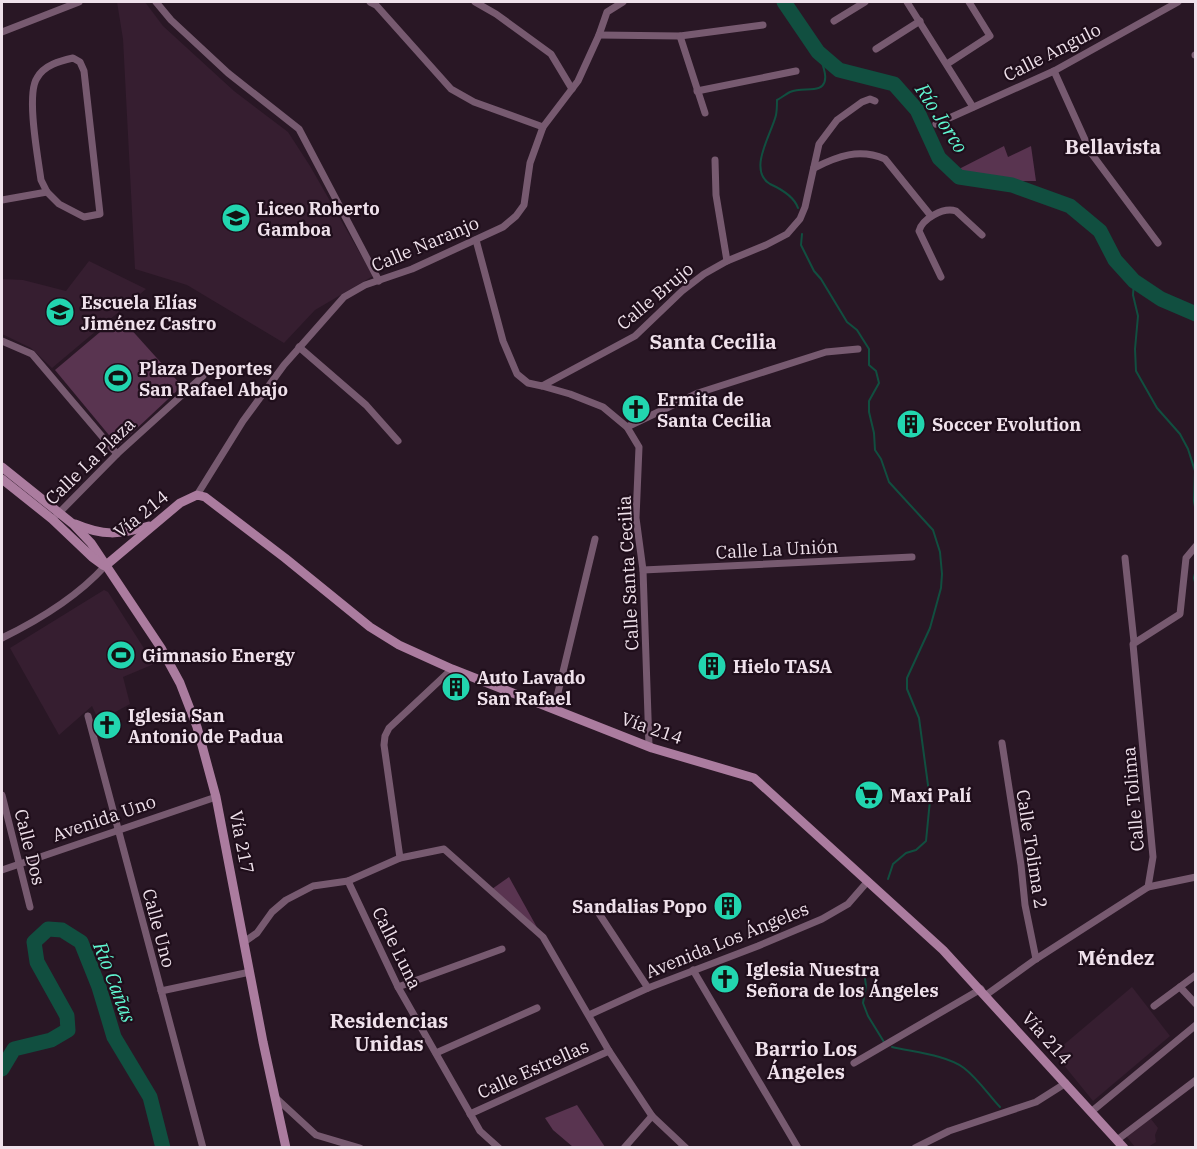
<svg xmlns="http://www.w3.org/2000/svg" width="1197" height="1149" font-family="'IBM Plex Serif',serif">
  <rect width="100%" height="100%" fill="#291725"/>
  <g fill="#361e30">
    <path d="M117,2H145L163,26L234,91L288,132L310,166L373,276L315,310L284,343L187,285L135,269L123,39Z"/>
    <path d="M89,261L146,289L52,368L31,348L2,334V279L23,280L66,291Z"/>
    <path d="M104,590L108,592L154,664L123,677L130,704L99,721L92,706L59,735L10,648Z"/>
    <path d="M1132,987L1170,1036L1093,1101L1054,1053Z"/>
    <path d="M1151,1119L1158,1128L1155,1135L1156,1142L1148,1147H1135L1126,1136L1136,1127Z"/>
  </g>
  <g fill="#593450">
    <path d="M1004,146L1008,157L1031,146L1036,181H1005L963,174L959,169Z"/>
    <path d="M119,316L182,386L118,446L55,370Z"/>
    <path d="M509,877L539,931L492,889Z"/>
    <path d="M577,1105L605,1147H573L553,1130L545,1118Z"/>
  </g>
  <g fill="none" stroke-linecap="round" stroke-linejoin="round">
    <g stroke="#114f40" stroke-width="2">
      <path d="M798,208C794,196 781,189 770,184C747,170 772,133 776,115C777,110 777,105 777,100C781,98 786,94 790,92C798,89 806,90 814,89C834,87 822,63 818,52"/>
      <path d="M802,234L801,245L814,271L821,279L847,322L857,330L869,349V365L876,371L879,383L869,401V412L874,433L875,450L881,459L889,482L933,530L940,552L942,574L941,588L930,628L907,678V689L919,718L930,800L926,841L916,850L906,853L893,864L888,879"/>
      <path d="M1134,281L1133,295L1138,316L1135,349L1136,371L1157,408L1180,434L1188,449L1195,471L1194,501L1196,513"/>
      <path d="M1196,569L1194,578L1196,586"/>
      <path d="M864,971L866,986L863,1003L868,1016L884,1042"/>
      <path d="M892,1047C913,1052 947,1055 964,1068C978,1079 988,1094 1000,1107"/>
    </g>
    <g stroke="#114f40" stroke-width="15">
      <path d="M784,2L818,52L839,70L894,84L917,110L939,158L959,177L1012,185L1070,206L1100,231L1115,260L1134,281L1161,299L1196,314"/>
      <path d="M2,1069L14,1049L51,1040L68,1030L67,1016L37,962L34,942L48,929L62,930L81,942L99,987L114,1037L150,1097L163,1148"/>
    </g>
    <g stroke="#775a70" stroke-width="7">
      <path d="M156,2L171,20L228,73L299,129L379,281"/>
      <path d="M370,2L376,5L451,89L474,102L543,127"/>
      <path d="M475,2L496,14L551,54L572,89"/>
      <path d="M907,2L973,107"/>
      <path d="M834,21L865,2"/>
      <path d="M2,32L79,2"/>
      <path d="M599,35L680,36L763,25"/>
      <path d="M680,36L705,113"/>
      <path d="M876,49L920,21"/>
      <path d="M1195,55H1196"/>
      <path d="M73,58L80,62L84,71L100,214L84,217L59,204L47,192L41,180C38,158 26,94 37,78C44,65 60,61 73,58Z"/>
      <path d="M947,64L990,36L969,2"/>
      <path d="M1054,71L1091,153L1158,243"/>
      <path d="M697,91L796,71"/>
      <path d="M936,124L1054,71L1178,2"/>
      <path d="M715,160L716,195L727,261"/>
      <path d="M814,168C838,156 859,148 885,159L931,216"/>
      <path d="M2,200L47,192"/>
      <path d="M476,240L503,341L517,374L528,383L542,386L635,336L682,291L704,274L727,261L766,245L787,234L800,219L805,207L819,144L837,120L862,102L870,99L875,101"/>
      <path d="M941,277L919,231C922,219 943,207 956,211L982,235"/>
      <path d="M2,341L32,354L117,454"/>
      <path d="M299,347L366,405L398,441"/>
      <path d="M542,386L570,394L603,407L627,427L639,447L636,518L643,570L649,746"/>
      <path d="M627,427L698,393L826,352L858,349"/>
      <path d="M197,495L243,421L284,365L344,297L365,285L412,269L503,227L516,216L524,205L530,163L543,127L578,81L599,35L607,12L623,2"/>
      <path d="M57,515L117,454L203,376"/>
      <path d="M1125,558L1134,642"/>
      <path d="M643,570L912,557"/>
      <path d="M2,638C39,620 77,597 105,566"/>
      <path d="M554,709L595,539"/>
      <path d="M88,716L203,1148"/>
      <path d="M1002,743L1021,865L1025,905L1036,959"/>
      <path d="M2,795L30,907"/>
      <path d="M400,858L384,745L385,736L389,728L452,669"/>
      <path d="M2,870L216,797"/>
      <path d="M348,881L398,987L480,1131L499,1148"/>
      <path d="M1148,887L1196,877"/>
      <path d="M596,909L648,988"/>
      <path d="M244,942L257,933L272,912L286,900L313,886L348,881L400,858L444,849L543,937L609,1051L652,1116L686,1148"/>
      <path d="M693,970L798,1148"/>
      <path d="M398,987L502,949"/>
      <path d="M1180,987L1196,1004"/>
      <path d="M161,991L250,972"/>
      <path d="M986,995L1036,959L1148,887L1153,857L1133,644L1180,614L1186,558L1196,546"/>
      <path d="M1154,1006L1196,975"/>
      <path d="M589,1015L648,988L758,946L822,919L848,904L868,881"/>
      <path d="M436,1053L537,1008"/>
      <path d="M854,1063L981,989"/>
      <path d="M276,1098L316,1135L360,1148"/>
      <path d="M1091,1112L1196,1025"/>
      <path d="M470,1114L609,1051"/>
      <path d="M1117,1140L1196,1080"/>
      <path d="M624,1148L652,1116"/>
      <path d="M915,1148L949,1131L1036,1102L1066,1083"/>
    </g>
    <g stroke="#ab7c9f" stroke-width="9">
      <path d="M2,467L73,524L91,543L161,648L180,683L197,727L216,797L263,1042L286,1148"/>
      <path d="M2,479L52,519L92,557L103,565"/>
      <path d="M75,524C103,536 119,535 149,526"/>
      <path d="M105,566L180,503L197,495L205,497L285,558L370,627L399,645L452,669L652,748L754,778L943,950L1124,1148"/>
    </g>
  </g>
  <defs>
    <g id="school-disc" transform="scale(1.5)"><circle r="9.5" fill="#22d5af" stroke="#1f0e1b"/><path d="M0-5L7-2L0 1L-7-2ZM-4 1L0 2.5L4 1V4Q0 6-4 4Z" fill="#111"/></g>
    <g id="stadium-disc" transform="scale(1.5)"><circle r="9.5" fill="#22d5af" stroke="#1f0e1b"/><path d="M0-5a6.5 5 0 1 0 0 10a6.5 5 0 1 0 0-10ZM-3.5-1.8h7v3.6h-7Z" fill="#111"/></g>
    <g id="church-disc" transform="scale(1.5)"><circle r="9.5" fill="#22d5af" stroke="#1f0e1b"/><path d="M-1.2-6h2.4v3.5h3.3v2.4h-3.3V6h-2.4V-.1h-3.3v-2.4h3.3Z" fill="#111"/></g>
    <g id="building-disc" transform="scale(1.5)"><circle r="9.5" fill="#22d5af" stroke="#1f0e1b"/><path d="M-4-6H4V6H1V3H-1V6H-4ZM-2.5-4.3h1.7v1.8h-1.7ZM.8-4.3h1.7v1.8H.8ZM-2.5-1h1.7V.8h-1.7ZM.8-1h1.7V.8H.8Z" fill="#111"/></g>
    <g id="supermarket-disc" transform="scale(1.5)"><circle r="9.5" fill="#22d5af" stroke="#1f0e1b"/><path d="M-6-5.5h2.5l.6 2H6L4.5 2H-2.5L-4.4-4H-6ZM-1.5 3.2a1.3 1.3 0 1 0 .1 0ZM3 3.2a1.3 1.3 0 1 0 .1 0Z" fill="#111"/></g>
  </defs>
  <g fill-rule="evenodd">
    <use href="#school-disc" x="236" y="218"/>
    <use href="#school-disc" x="60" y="312"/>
    <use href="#stadium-disc" x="118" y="378"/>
    <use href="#church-disc" x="636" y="409"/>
    <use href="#building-disc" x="911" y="424"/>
    <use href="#stadium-disc" x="121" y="655"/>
    <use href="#building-disc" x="712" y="666"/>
    <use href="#building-disc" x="456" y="687"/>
    <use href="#church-disc" x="107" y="725"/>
    <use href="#supermarket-disc" x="869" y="795"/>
    <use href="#building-disc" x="728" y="906"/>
    <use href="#church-disc" x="725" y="979"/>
  </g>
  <g text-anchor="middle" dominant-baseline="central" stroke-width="4.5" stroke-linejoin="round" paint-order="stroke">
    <g font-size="18" fill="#efe1eb" stroke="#1f0e1b">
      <text transform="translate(1052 52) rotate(-27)">Calle Angulo</text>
      <text transform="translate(425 244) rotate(-23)">Calle Naranjo</text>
      <text transform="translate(655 296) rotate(-40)">Calle Brujo</text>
      <text transform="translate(90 461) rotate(-44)">Calle La Plaza</text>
      <text transform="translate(141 514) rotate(-39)">Vía 214</text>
      <text transform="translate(777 549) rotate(-3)">Calle La Unión</text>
      <text transform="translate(628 573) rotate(-93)">Calle Santa Cecilia</text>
      <text transform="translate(652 728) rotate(19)">Vía 214</text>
      <text transform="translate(1133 799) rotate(-95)">Calle Tolima</text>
      <text transform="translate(104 818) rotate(-19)">Avenida Uno</text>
      <text transform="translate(242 842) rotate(79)">Vía 217</text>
      <text transform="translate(30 847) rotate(76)">Calle Dos</text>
      <text transform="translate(1032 849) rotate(81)">Calle Tolima 2</text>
      <text transform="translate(159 928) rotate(75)">Calle Uno</text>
      <text transform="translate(727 940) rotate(-22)">Avenida Los Ángeles</text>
      <text transform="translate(397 948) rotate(64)">Calle Luna</text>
      <text transform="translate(1047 1038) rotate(48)">Vía 214</text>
      <text transform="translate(533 1069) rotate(-24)">Calle Estrellas</text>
    </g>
    <g font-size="18" font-weight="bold" fill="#efe1eb" stroke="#1f0e1b" text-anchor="start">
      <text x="257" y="208">Liceo Roberto<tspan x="257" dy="21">Gamboa</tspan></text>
      <text x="81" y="302">Escuela Elías<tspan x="81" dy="21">Jiménez Castro</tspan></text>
      <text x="139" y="368">Plaza Deportes<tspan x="139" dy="21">San Rafael Abajo</tspan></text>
      <text x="657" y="399">Ermita de<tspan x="657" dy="21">Santa Cecilia</tspan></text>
      <text x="932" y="424">Soccer Evolution</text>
      <text x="142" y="655">Gimnasio Energy</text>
      <text x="733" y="666">Hielo TASA</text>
      <text x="477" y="677">Auto Lavado<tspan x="477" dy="21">San Rafael</tspan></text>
      <text x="128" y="715">Iglesia San<tspan x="128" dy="21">Antonio de Padua</tspan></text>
      <text x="890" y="795">Maxi Palí</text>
      <text x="707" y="906" text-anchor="end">Sandalias Popo</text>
      <text x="746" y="969">Iglesia Nuestra<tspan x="746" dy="21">Señora de los Ángeles</tspan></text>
    </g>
    <g font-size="20" font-style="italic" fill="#60f7d1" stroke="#1f0e1b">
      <text transform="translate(942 118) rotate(57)">Río Jorco</text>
      <text transform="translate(115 982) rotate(69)">Río Cañas</text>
    </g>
    <g font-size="20" font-weight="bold" fill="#efe1eb" stroke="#1f0e1b">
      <text x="1113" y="146">Bellavista</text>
      <text x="713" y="341">Santa Cecilia</text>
      <text x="1116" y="957">Méndez</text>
      <text x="389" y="1020">Residencias<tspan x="389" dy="23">Unidas</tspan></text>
      <text x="806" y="1048">Barrio Los<tspan x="806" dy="23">Ángeles</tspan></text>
    </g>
  </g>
  <rect width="1197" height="1149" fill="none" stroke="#efe1eb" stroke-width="6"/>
</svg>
